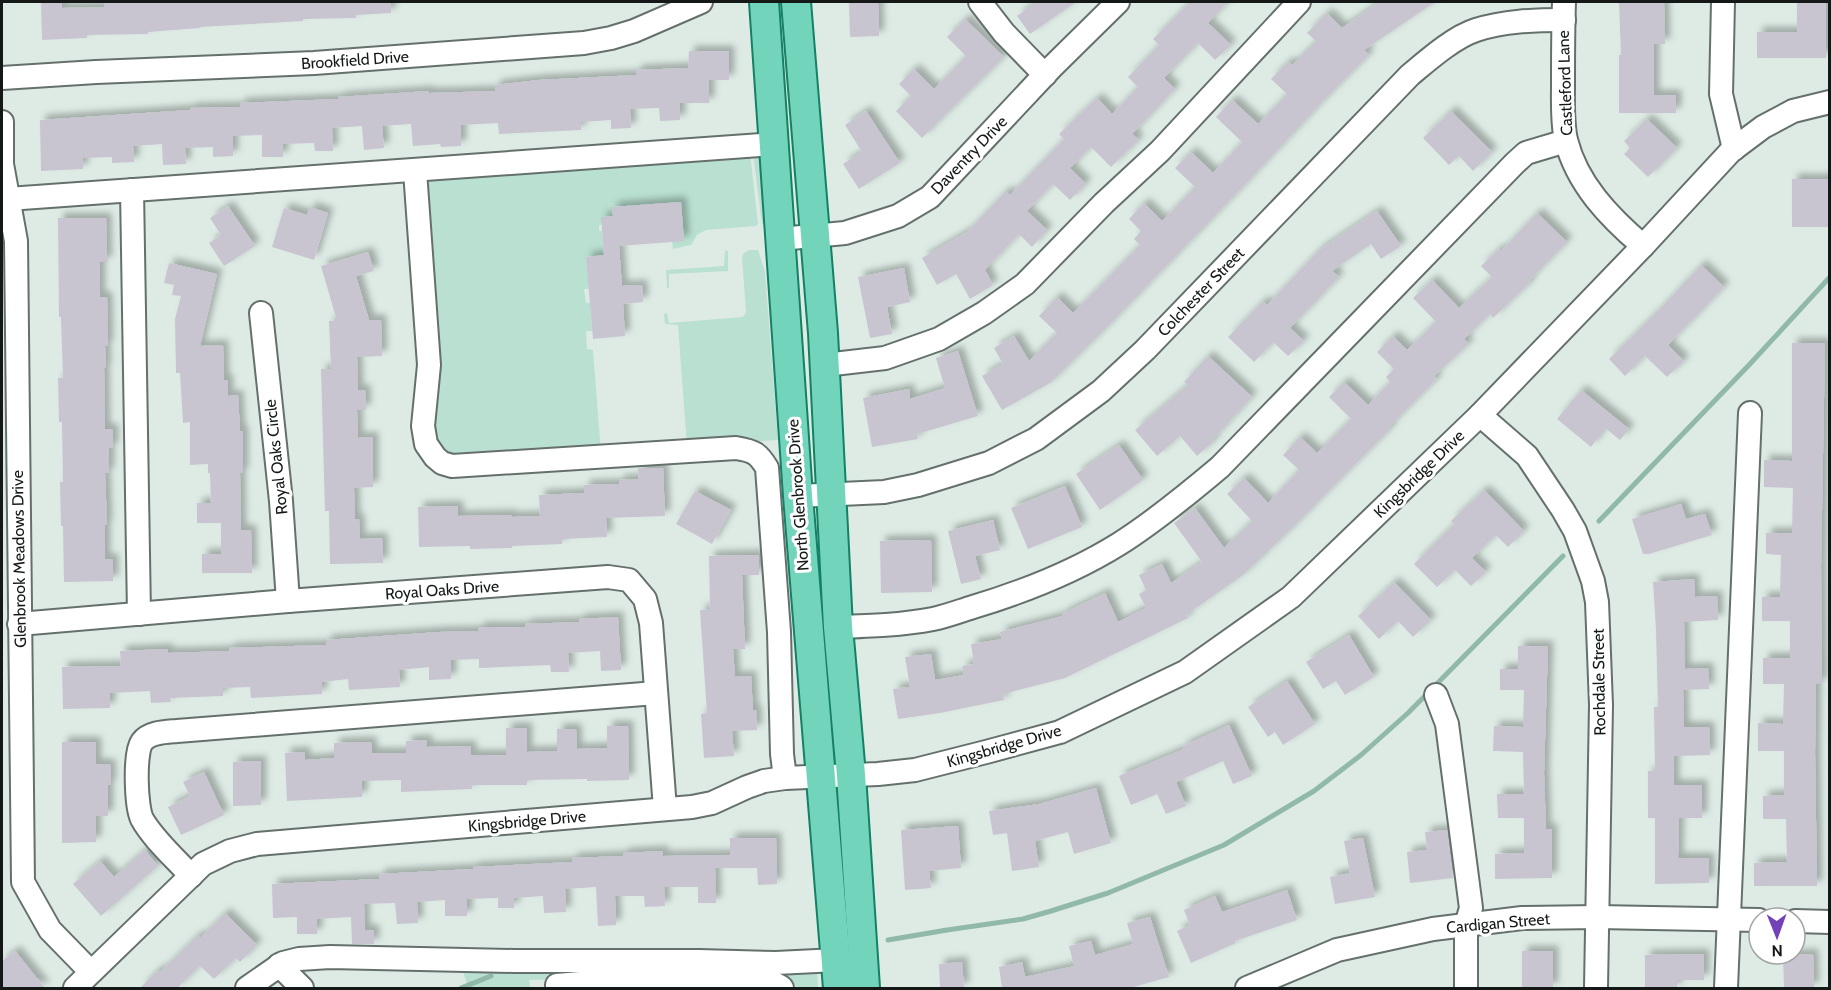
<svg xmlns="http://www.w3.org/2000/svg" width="1831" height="990" font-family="Cabin,sans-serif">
  <defs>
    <filter id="shadow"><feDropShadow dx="5.5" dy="-5.5" stdDeviation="3" flood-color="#0004"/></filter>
  </defs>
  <rect width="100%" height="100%" fill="#deebe5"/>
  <g fill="#b9e0d0">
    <path d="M753,152L761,154L763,171L760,172L761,181H763L765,222L762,225Z"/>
    <path d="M750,153L758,224L756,226L706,230L697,235L691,245L673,249L672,241L684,240L681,202L612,207L613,216L599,226V231H602L604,255L586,257L589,289H584L586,303H590L592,331H586L587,349L593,350L601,453L451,461L435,450L422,195L426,176Z"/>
    <path d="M725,250L728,251V271L669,274V288H667L666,270L724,266Z"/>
    <path d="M749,250H758L765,272L778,440L687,446L678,325L665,324L664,314L667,313L669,323L743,317L746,312L742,257L743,254Z"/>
    <path d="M459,967L817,970L818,988H798L777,972L529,980L530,988H468L464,974Z"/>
  </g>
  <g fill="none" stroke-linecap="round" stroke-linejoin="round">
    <g stroke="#91b9a9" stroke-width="5">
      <path d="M1599,521L1749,365L1830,277"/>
      <path d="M888,940L947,930L1023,919L1051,911L1108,893L1224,845L1314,791L1361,755L1408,713L1563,556"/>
      <path d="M461,988L491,976"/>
    </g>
  </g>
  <g fill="#c8c5d0" filter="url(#shadow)">
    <path d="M41,2H62V8L104,7V2H391V13L356,15V18L303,19V21L200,27V28L148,32V34L87,35V38L42,40Z"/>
    <path d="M849,2H878L879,36L850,37Z"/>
    <path d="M1037,2H1076L1030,34L1017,16Z"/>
    <path d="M1190,2H1228L1208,23L1231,45L1215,60L1198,43L1164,78L1175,89L1132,134L1139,140L1111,167L1091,147L1070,168L1086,184L1070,200L1053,184L1027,211L1047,230L1032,247L1019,234L985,270L993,285L970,299L956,274L937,285L922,258L967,232L1006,191L1010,195L1064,139L1059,134L1097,98L1112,114L1138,87L1128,77L1159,45L1153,39Z"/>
    <path d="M1380,2H1435L1364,50L1369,55L1326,98L1235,195L1107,327L1050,383L1002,410L982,376L1003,364L994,348L1014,336L1029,361L1057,333L1039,316L1057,297L1073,313L1140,245L1134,239L1141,231L1129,219L1144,203L1162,221L1195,187L1175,168L1191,152L1213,173L1242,142L1216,117L1232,100L1258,124L1287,94L1271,79L1288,62L1292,65L1316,41L1307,33L1327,13L1342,28Z"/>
    <path d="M1619,2H1664L1665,44H1654V95H1676V113H1619V55H1621Z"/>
    <path d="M1797,2H1826V58H1757V32H1797Z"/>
    <path d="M965,19L1004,57L922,138L896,111L911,96L899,84L914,69L934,89L966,56L947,37Z"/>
    <path d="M689,51H729V80H709V103H680V120L660,121L659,108L630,109L631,128L611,129V120L581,122V130L499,134L498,123L461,125V146L441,147L440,144L413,146L411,124L382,126L384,148L364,150L362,126L332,128L333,151H315L314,143L283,144V157H262V135L233,136V156L213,157V147L185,148L186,164L163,165L162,144L133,146L134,162L112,163V157L83,158V169L41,171L40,120L190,110V108L240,107V103L338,99V97L429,91V93L495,91V85L539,80L636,75V70L688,68Z"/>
    <path d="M866,111L900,163L859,189L843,164L862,152L845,125Z"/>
    <path d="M1451,111L1492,152L1473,171L1459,156L1449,165L1423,138Z"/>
    <path d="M1647,119L1677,148L1648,177L1624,154L1630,148L1624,141Z"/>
    <rect x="1792" y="179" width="38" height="48"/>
    <path d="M681,202L684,241L619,246L622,286L642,285L643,302L623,304L625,336L593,339L586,257L604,255L601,217L613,216L612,207Z"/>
    <path d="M228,206L255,246L224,266L209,243L221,235L210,218Z"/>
    <path d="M310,207L328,213L314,260L272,247L284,208L307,215Z"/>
    <path d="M1377,211L1401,246L1381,259L1371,244L1332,271L1339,277L1290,328L1304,341L1288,356L1273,342L1254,362L1228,337L1263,301L1267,305L1319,250Z"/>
    <path d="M1537,213L1567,242L1529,281L1530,283L1493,318L1490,314L1464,339L1469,344L1434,376L1437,379L1390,426L1391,428L1292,528L1243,575L1186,615L1188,618L1065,678L1003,694L1004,700L940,713L898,719L893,689L910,687L905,657L931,654L935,680L964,675L962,666L974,664L971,644L1002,639L1000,632L1063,616L1062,614L1105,593L1118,622L1146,608L1139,594L1146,590L1139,575L1162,564L1171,583L1202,562L1174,523L1195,508L1224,548L1252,521L1227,494L1244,478L1268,503L1299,470L1283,455L1300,437L1317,453L1351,419L1329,397L1344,382L1368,405L1390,382L1386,377L1394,369L1377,352L1393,336L1407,350L1436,322L1413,298L1432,280L1459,308L1492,277L1481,266L1499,249L1501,251Z"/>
    <path d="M58,218H106L107,262H100V297H107L108,346H105L106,368H104L105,429H113V448H109V473H105L107,525H105V559H113V581L64,582L63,526H61L60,482H63L62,422H59L58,378H63L61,317H59Z"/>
    <path d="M368,252L374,271L356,276L369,320H381L382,356L357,357L358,390H365L366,410H357L358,438L373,437V487L354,488L355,519H359L360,539L382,538L383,563L330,564L329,511H325L321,369H331L329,321H337L321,266Z"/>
    <path d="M169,263L217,274L200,346L223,345L224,380H228V396L238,395L240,431H243V473H240L241,530H251L252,573H202V554H221V523H197V503H211L210,473H208V464L190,465V422L183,423L180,373H176L175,319L181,296L172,295L174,285L164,283Z"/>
    <path d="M1701,265L1724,287L1668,345L1684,361L1667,377L1645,356L1625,376L1609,359L1655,314Z"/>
    <path d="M904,268L910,302L887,307L892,334L870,338L858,277Z"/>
    <path d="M1792,343H1825L1821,567L1822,684H1816L1815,752L1817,886H1754V863L1787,862L1786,819H1763V796L1784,795V751H1758V723L1783,724L1784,684H1763V658H1790V621H1762V597H1780L1781,555L1766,554V533H1792L1793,488L1764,487V460L1792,461Z"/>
    <path d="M958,351L978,416L917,434L918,439L872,447L863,398L909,389L910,399L945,388L936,358Z"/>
    <path d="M1208,356L1252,397L1212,440L1214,441L1197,456L1180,436L1157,456L1135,430L1188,385L1184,382Z"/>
    <path d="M1581,390L1629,429L1620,440L1605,428L1591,447L1557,419Z"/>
    <path d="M1119,445L1143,480L1100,510L1076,474Z"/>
    <path d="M638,468H663L665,516L606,518L607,537L562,539V544L512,546V548L470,549V546L419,547L418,507L458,506V516L512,515V517L540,516L539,495L584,493V485L619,484V480L639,479Z"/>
    <path d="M1065,486L1082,527L1028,549L1011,508Z"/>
    <path d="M1484,490L1524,531L1508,547L1496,535L1472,558L1486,572L1471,586L1455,570L1437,587L1414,564L1454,524L1451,521Z"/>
    <path d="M695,491L731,510L712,544L676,524Z"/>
    <path d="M1681,504L1686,519L1705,514L1712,535L1649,554H1643L1632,519Z"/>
    <path d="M993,520L1000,550L975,556L981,579L961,584L948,531Z"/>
    <path d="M931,540L932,592L881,593L880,541Z"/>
    <path d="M759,555V575H742L745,649H733L735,677L751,676L753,710H756L757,730L732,731L734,756L704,758L701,714L707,713L700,610L710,609L709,556Z"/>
    <path d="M1694,579L1695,597L1717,596L1718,620L1684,622L1685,669L1708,668L1709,689L1683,690L1684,727H1709L1710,755L1674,756V785H1702V818H1679L1678,858H1709V883L1655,884V818H1648V771H1655L1654,707H1658L1656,630L1653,582Z"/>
    <path d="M1394,582L1431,620L1413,637L1398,621L1379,639L1358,616Z"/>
    <path d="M618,617L621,670L601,671L600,651L568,653L569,672H551L550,665L479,668V659L451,660V679L429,680V667L399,670L400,687L349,690L348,679L322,682V694L251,698L250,687L223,688V696L170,698L171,702L151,703L150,691L110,693V708L63,709L62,667L121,666L120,651L168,649V653L229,651V648L326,645V640L439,632L479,631L478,627H525V624L579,622V619Z"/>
    <path d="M1349,635L1374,677L1345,695L1336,681L1323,689L1306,662Z"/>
    <path d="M1518,646H1548L1544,773L1546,829H1552V878L1495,879V854L1524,853V818H1498L1497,794H1524L1523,752L1493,751L1494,726L1523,727L1524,690H1500V669H1518Z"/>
    <path d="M1287,681L1315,724L1283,745L1275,732L1268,737L1248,707Z"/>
    <path d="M1229,725L1252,776L1233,784L1223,761L1176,782L1186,806L1166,814L1157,794L1131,805L1119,776L1184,749L1183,746Z"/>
    <path d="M607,726H628L629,780L587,781V779L527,780V785H472V789L401,792V780L362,781V797L287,801L285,753L305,752V760L334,758V743L371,742L372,753H406V741L427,740V747L471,746V755H506V728H527V752L557,751V729H576L577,749L607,748Z"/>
    <path d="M62,742H96V764H110L111,785H108V816H96V842L62,843Z"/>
    <path d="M261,761V805L233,806V762Z"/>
    <path d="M204,772L224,815L181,835L168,807L190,796L183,782Z"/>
    <path d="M1096,788L1111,843L1074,854L1068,832L1035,841L1039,867L1012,871L1007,833L993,835L989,811L1039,804Z"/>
    <path d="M958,826L961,868L929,871L931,888L905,890L901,830Z"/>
    <path d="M1447,830L1453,878L1410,883L1407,852L1427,850L1425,832Z"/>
    <path d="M730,838H776L777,884L758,885L757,868H715L716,903H698V887H664L665,906L645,907L644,896H615L616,925L598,926L596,887L565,889L566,912L544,913L543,896L514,898V908H498V898L467,899V916H445V900L417,902L418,923L397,924L395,903L364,904L365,930H374V944H352L351,917L317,919V934H297V917L273,918L272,884L379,879V874L473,869V867L572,862V858L623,856V853L663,851V856L730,855Z"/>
    <path d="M1363,838L1375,897L1335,904L1330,877L1350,873L1344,841Z"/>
    <path d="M145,850L158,866L101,916L73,884L100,861L114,877Z"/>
    <path d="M1287,890L1297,920L1235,941L1236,943L1191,963L1177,931L1190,925L1184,910L1215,896L1222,912Z"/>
    <path d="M225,913L257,945L240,962L236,958L214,979L200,966L177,988H140L158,970L160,972L198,935L200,938Z"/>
    <path d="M1150,917L1169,977L1130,988H1002L999,967L1022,962L1025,977L1074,966L1069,946L1091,941L1095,955L1133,944L1127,923Z"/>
    <path d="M15,951L45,988H2V961Z"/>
    <rect x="1522" y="951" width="31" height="37"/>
    <path d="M1704,954V980H1677V988H1645V955Z"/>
    <path d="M1813,954L1814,988H1784L1783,955Z"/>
    <path d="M962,962L964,988H940L939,964Z"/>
  </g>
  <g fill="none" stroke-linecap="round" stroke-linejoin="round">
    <g stroke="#65706c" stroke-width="26">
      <g id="minor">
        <path d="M980,2L1004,33L1045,75"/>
        <path d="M1564,2C1563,29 1563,57 1563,84C1563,102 1562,123 1566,140C1577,184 1609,217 1643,246"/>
        <path d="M1723,2L1721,94L1734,149"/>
        <path d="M2,78L96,72L314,63L584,43L611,38L634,31L701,2"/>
        <path d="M2,122V164L16,241L23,882L50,930L91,972"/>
        <path d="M415,171L429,365L423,426L426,444L435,457L442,463L452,466L736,448C754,451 758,453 767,468L779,632L782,754L785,778"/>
        <path d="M132,190L139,614"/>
        <path d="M8,199L774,144"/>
        <path d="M780,239L845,233L898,216L930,197L1051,68L1118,2"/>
        <path d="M261,313L281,501L288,601"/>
        <path d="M825,365L885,358L939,339L984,313L1025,284L1104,203L1160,151L1299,2"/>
        <path d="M1480,415L1527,456L1563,510L1575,531L1593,581L1597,602L1601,705L1596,988"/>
        <path d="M798,496L884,492L918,485L989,463L1036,439L1101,391L1145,350L1410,75C1428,60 1454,37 1476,30C1504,21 1534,20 1564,20"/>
        <path d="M19,624L288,601L608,577L629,580L645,599L651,623L665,809"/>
        <path d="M838,627C870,626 902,625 933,619C947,616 960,611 973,607C1023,592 1074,572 1119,544C1154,522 1188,494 1220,467L1515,163L1526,153L1566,141"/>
        <path d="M1436,695L1447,724L1471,908L1466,925V988"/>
        <path d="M191,876C176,859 153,839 142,819C136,807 134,753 142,742C149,732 166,732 177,731L656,693"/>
        <path d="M1795,921L1830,922"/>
        <path d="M279,965L302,988"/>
        <path d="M604,981C630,979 770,971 782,988"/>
        <path d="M75,988L203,864L230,851L257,844L692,807L712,803L747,787L764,781L785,778L878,774L915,770L986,752L1060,732L1185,672L1291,597L1480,415L1643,246L1731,151L1763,127L1793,111L1830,102"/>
        <path d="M247,988L283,963L299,959L330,957L514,961H699L776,963L837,960"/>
        <path d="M558,988L557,985L604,981L605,988"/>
        <path d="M1247,988L1337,950L1433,929L1522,918L1598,917L1759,920"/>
        <path d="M1726,988L1750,413"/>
      </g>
    </g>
    <g stroke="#148064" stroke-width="32">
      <g id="major">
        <path d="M764,2L798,496L838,988"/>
        <path d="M796,2L823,333L838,627L851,775L865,988"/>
      </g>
    </g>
    <use href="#minor" stroke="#fff" stroke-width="22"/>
    <use href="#major" stroke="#72d4bb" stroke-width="28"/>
  </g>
  <g text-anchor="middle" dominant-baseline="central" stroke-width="6" stroke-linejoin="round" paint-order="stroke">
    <g font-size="16" fill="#141917" stroke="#fff">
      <text transform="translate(355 60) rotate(-4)">Brookfield Drive</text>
      <text transform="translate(1565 83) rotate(-92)">Castleford Lane</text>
      <text transform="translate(969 155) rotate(-46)">Daventry Drive</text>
      <text transform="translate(1201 292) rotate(-46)">Colchester Street</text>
      <text transform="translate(276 457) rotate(-96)">Royal Oaks Circle</text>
      <text transform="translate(1419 474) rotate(-44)">Kingsbridge Drive</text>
      <text transform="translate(798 495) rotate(-94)">North Glenbrook Drive</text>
      <text transform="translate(19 559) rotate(-91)">Glenbrook Meadows Drive</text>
      <text transform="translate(442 590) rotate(-4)">Royal Oaks Drive</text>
      <text transform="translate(1599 682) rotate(-91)">Rochdale Street</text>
      <text transform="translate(1004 746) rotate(-16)">Kingsbridge Drive</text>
      <text transform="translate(527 821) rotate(-5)">Kingsbridge Drive</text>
      <text transform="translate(1498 923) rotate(-5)">Cardigan Street</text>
    </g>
  </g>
  <rect width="1831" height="990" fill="none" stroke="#141917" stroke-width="6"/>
  <g transform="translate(1777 936) rotate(179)"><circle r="28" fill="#ffffff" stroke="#a1a3a2" stroke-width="1.5"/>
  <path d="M0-4.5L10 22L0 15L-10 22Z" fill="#7341b8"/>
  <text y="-9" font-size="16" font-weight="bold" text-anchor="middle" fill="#141917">N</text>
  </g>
</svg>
